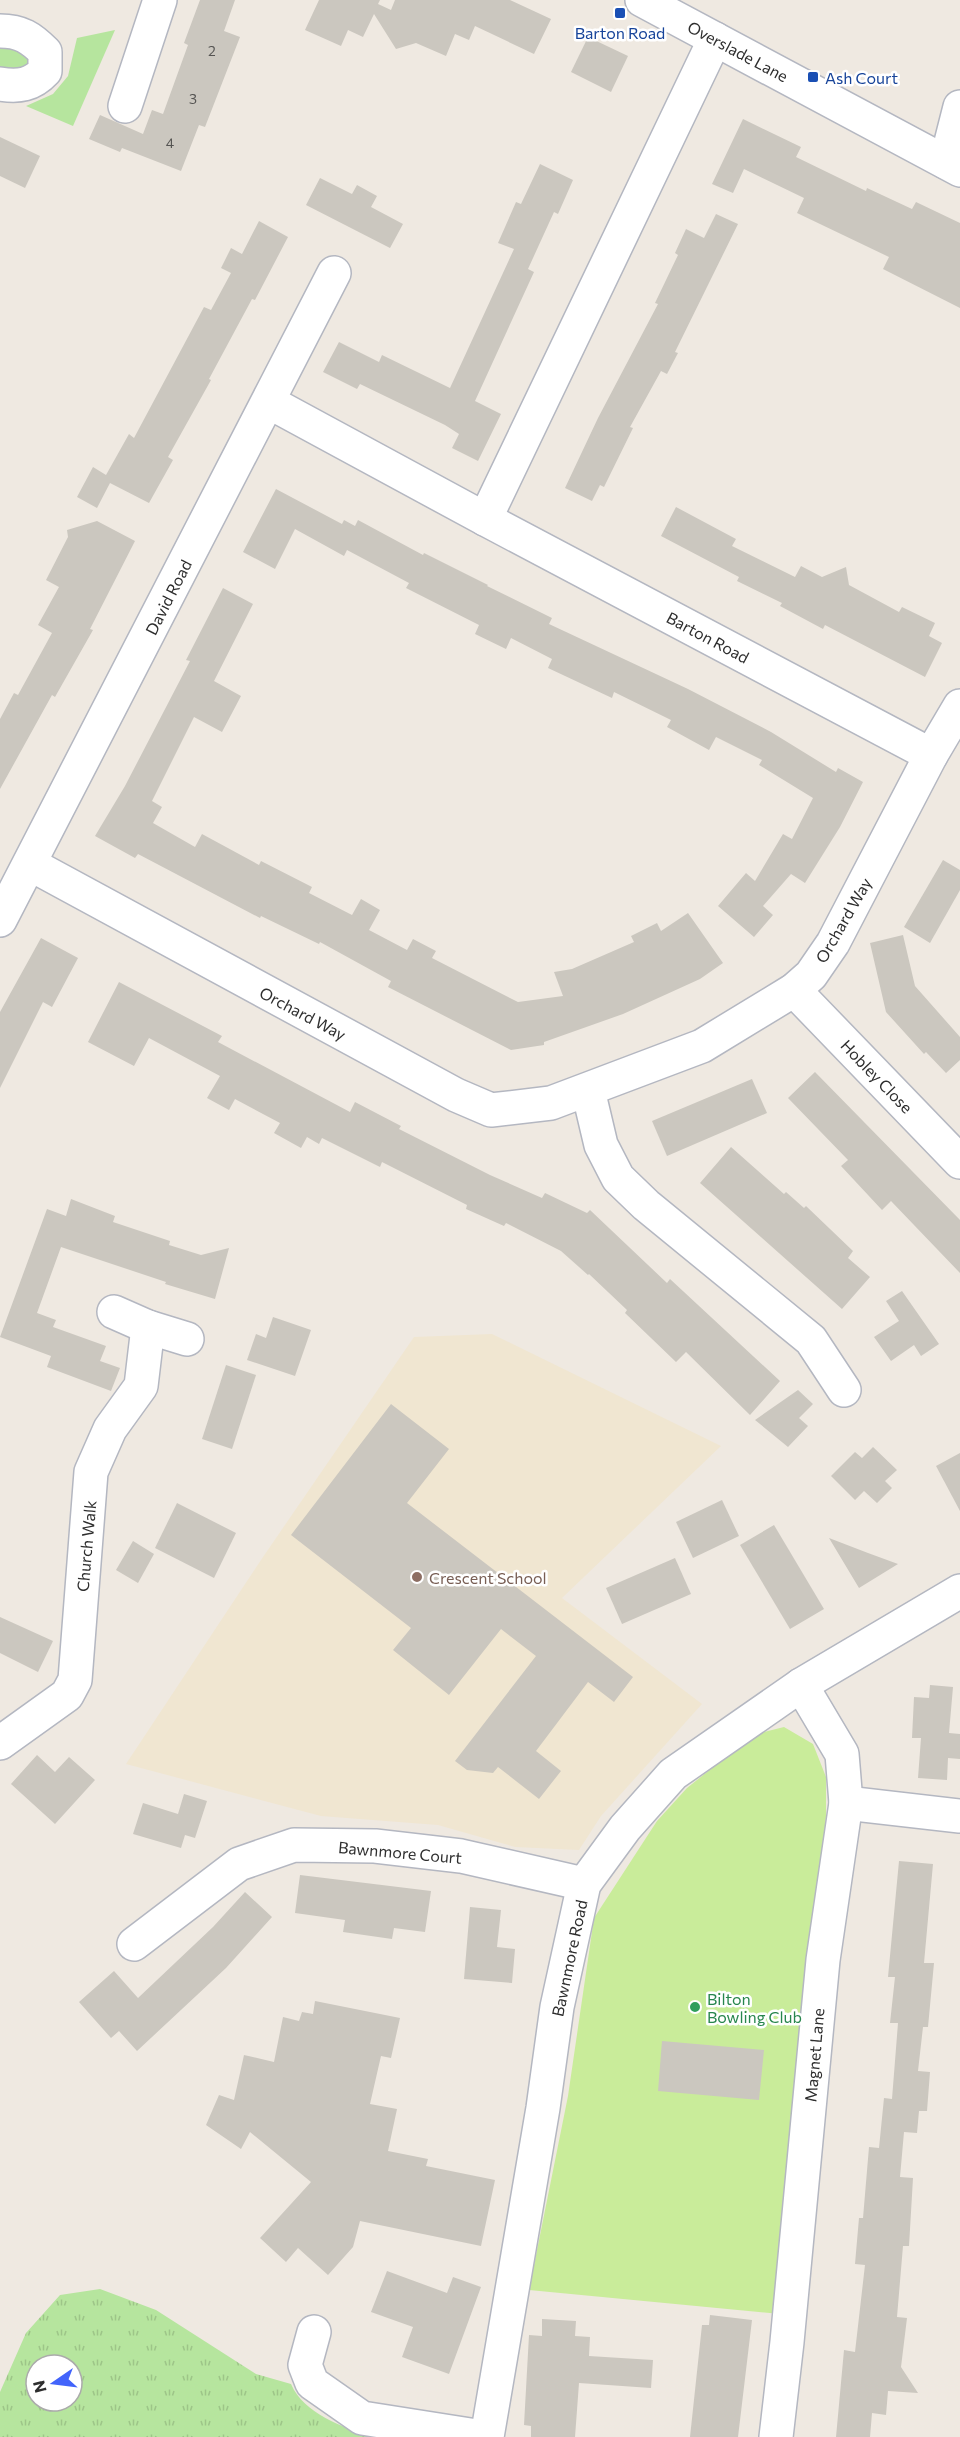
<svg xmlns="http://www.w3.org/2000/svg" width="960" height="2437" font-family="Commissioner,sans-serif">
  <defs>
    <pattern id="park-tufts" width="24" height="20" patternUnits="userSpaceOnUse" patternTransform="scale(1.5)"><rect width="24" height="20" fill="#b6e59e"/><path d="M3 7l-1-3M5 7V3M7 7l1-3M15 17l-1-3M17 17v-4M19 17l1-3" fill="none" stroke="#9dc588"/></pattern>
  </defs>
  <rect width="100%" height="100%" fill="#efe9e1"/>
  <path fill="#f0e6d1" d="M492,1334L721,1446L562,1598L702,1704L601,1816L579,1850L515,1847L438,1825L321,1816L126,1764L263,1557L414,1337Z"/>
  <g fill="#b6e59e">
    <path d="M115,30L73,126L26,106L53,94L68,76L77,38Z"/>
    <path d="M0,39L33,54L30,72L0,71Z"/>
  </g>
  <path fill="url(#park-tufts)" fill-rule="evenodd" d="M100,2289L156,2310L256,2374L291,2384C304,2414 343,2427 372,2437H0V2392L26,2333L60,2295ZM36,2365H72V2401H36Z"/>
  <path fill="#c9ec9a" d="M784,1727L813,1744L826,1777V1816L780,2314L529,2290L568,2096L594,1918L657,1821L687,1788L737,1748L760,1733Z"/>
  <g fill="#cbc7bf">
    <path d="M200,0H235L224,31L240,37L205,127L199,125L181,171L122,148L120,152L89,139L100,115L143,134L152,110L163,114L188,45L184,43Z"/>
    <path d="M319,0H380L378,4L391,10L395,0H510L551,19L534,54L475,26L469,40L455,34L446,56L416,43L396,49L374,14L363,37L348,30L341,46L305,30Z"/>
    <path d="M588,37L628,56L611,92L571,72Z"/>
    <path d="M743,119L801,147L796,157L866,191L867,188L912,209L916,202L960,223V308L883,269L889,257L797,213L804,198L744,169L733,193L712,184Z"/>
    <path d="M0,137L40,156L25,188L0,176Z"/>
    <path d="M540,164L573,180L558,214L554,212L528,269L534,272L475,401L501,414L478,461L452,448L459,434L445,425L360,384L357,389L323,372L339,342L379,362L382,355L450,388L514,249L498,243L516,202L521,204Z"/>
    <path d="M320,178L352,194L357,185L377,196L371,207L403,224L390,248L306,205Z"/>
    <path d="M716,214L738,224L675,352L678,353L667,374L661,371L630,427L633,428L604,487L600,485L592,501L565,488L598,418L658,304L655,303L678,255L675,253L686,229L704,238Z"/>
    <path d="M259,221L288,237L255,300L252,299L209,379L211,380L168,457L173,460L149,503L110,483L97,508L77,497L93,467L106,475L129,434L134,438L204,307L211,310L231,273L221,268L231,248L242,254Z"/>
    <path d="M276,489L342,524L344,520L355,526L358,520L423,555L424,553L488,585L487,586L552,618L549,624L688,689L771,732L836,772L838,768L863,782L840,827L805,883L791,874L763,906L773,915L754,937L718,906L746,873L755,881L783,834L792,839L813,798L759,765L762,760L716,737L709,750L667,727L671,720L614,692L612,698L548,668L552,659L511,638L506,649L475,634L479,625L406,588L409,583L347,550L344,556L295,529L275,569L243,552Z"/>
    <path d="M676,507L736,539L732,546L795,577L801,566L822,577L846,567L849,585L899,612L902,607L935,623L929,636L942,643L925,677L825,625L823,629L780,606L782,603L737,581L739,577L661,536Z"/>
    <path d="M97,521L135,541L90,629L93,630L55,697L52,695L0,789V719L14,693L18,695L52,633L38,625L59,587L46,580L68,537L67,530Z"/>
    <path d="M223,588L253,604L214,681L241,696L222,732L194,717L152,801L162,807L153,823L195,847L202,834L259,865L261,861L312,887L309,893L352,915L361,899L380,910L369,930L407,950L413,939L436,951L432,958L518,1002L563,996L554,972L572,969L634,942L631,936L657,923L661,931L688,913L723,963L700,979L623,1014L544,1042V1045L511,1050L388,987L391,981L320,942L319,944L261,916L260,918L138,854L135,858L95,836L125,786L190,661L186,660Z"/>
    <path d="M943,860L960,870V890L930,943L904,927Z"/>
    <path d="M903,935L915,986L960,1037V1060L946,1073L926,1052L924,1054L886,1012L870,943Z"/>
    <path d="M41,938L78,958L52,1007L43,1002L0,1088V1012Z"/>
    <path d="M119,982L222,1036L218,1042L350,1112L355,1102L401,1126L399,1129L490,1175L542,1198L545,1193L587,1213L590,1210L667,1283L670,1279L780,1381L750,1415L686,1352L676,1362L625,1313L627,1310L589,1274L588,1275L561,1251L506,1223L504,1226L466,1209L467,1205L382,1162L380,1167L322,1138L319,1144L307,1137L301,1148L274,1133L280,1123L235,1099L229,1110L207,1098L220,1076L149,1038L134,1066L88,1042Z"/>
    <path d="M815,1072L960,1220V1273L891,1201L882,1210L841,1166L848,1160L788,1098Z"/>
    <path d="M752,1079L767,1113L667,1156L652,1121Z"/>
    <path d="M731,1147L784,1194L786,1192L804,1208L806,1206L853,1251L848,1258L870,1277L842,1309L700,1183Z"/>
    <path d="M71,1199L115,1216L113,1222L170,1241L169,1245L201,1255L229,1248L215,1299L165,1284L166,1282L61,1247L37,1313L56,1320L53,1327L106,1346L100,1361L120,1368L111,1391L47,1367L51,1356L0,1337L47,1209L66,1216Z"/>
    <path d="M902,1291L939,1344L921,1356L914,1345L891,1361L874,1337L899,1321L886,1301Z"/>
    <path d="M273,1317L311,1330L295,1376L247,1360L256,1334L266,1338Z"/>
    <path d="M226,1365L256,1375L232,1449L202,1439Z"/>
    <path d="M798,1390L813,1404L799,1418L808,1426L788,1447L755,1420Z"/>
    <path d="M391,1404L449,1449L407,1503L633,1677L614,1702L588,1682L536,1751L561,1771L539,1799L498,1767L493,1773L467,1770L455,1761L536,1656L501,1629L449,1695L393,1650L411,1628L291,1535Z"/>
    <path d="M873,1447L897,1470L885,1481L892,1488L877,1503L864,1491L855,1500L831,1476L855,1452L862,1458Z"/>
    <path d="M960,1453V1511L936,1466Z"/>
    <path d="M722,1500L739,1536L693,1558L676,1522Z"/>
    <path d="M177,1503L236,1533L214,1578L155,1548Z"/>
    <path d="M774,1525L824,1609L790,1629L740,1545Z"/>
    <path d="M829,1538L868,1553L898,1564L859,1588Z"/>
    <path d="M133,1541L154,1554L138,1583L116,1570Z"/>
    <path d="M675,1558L691,1594L622,1624L606,1588Z"/>
    <path d="M0,1617L53,1641L38,1672L0,1653Z"/>
    <path d="M930,1685L953,1687L949,1733L960,1734V1759L948,1758L947,1780L918,1778L921,1738H912L914,1697L929,1698Z"/>
    <path d="M37,1755L55,1772L69,1757L95,1780L55,1824L11,1784Z"/>
    <path d="M184,1794L207,1801L195,1838L185,1835L181,1848L133,1834L143,1803L178,1814Z"/>
    <path d="M899,1861L933,1864L924,1963H934L928,2027H923L918,2071L930,2072L927,2111H919L917,2133L904,2132L900,2177L913,2178L909,2246H903L897,2317L907,2318L901,2367L918,2393L888,2391L886,2415L872,2413L870,2437H836L844,2350L855,2352L865,2265L855,2264L859,2218H863L869,2147L879,2148L884,2098L892,2099L898,2023H890L895,1977H888Z"/>
    <path d="M300,1875L431,1891L425,1932L394,1928L392,1939L343,1932L345,1920L295,1913Z"/>
    <path d="M245,1892L272,1917L226,1968L137,2051L119,2031L111,2038L79,2002L114,1971L138,1998L213,1927Z"/>
    <path d="M470,1907L501,1910L497,1947L515,1949L512,1983L464,1979Z"/>
    <path d="M315,2001L400,2018L391,2058L381,2056L370,2104L397,2109L388,2151L428,2159L426,2166L495,2180L481,2246L360,2221L353,2247L328,2275L298,2248L286,2262L260,2238L311,2182L250,2132L241,2149L206,2125L219,2095L234,2100L244,2055L274,2062L283,2017L299,2021L302,2012L313,2014Z"/>
    <path d="M662,2041L764,2050L759,2100L658,2091Z"/>
    <path d="M387,2271L447,2293L453,2277L481,2287L449,2374L402,2357L413,2327L371,2312Z"/>
    <path d="M710,2315L752,2320L738,2437H690L702,2325H709Z"/>
    <path d="M542,2319L576,2321L575,2336L590,2337L589,2356L653,2360L651,2388L579,2383L575,2437H531V2426L524,2425L529,2335L542,2336Z"/>
  </g>
  <g fill="none" stroke-linecap="round" stroke-linejoin="round">
    <g stroke="#b4b7c1" stroke-width="36">
      <g id="minor">
        <path d="M642,0L960,170"/>
        <path d="M0,31C21,31 31,38 45,52V71C32,85 19,87 0,84"/>
        <path d="M125,106L160,0"/>
        <path d="M946,162L960,107"/>
        <path d="M269,402L485,519L931,755"/>
        <path d="M485,519L715,39"/>
        <path d="M30,864L456,1095L491,1110L551,1103L702,1046L794,990L811,975L833,943L931,755L960,706"/>
        <path d="M0,920L334,273"/>
        <path d="M794,990L960,1162"/>
        <path d="M588,1090L601,1145L618,1178L646,1205L811,1340L844,1390"/>
        <path d="M114,1312L148,1327L187,1339"/>
        <path d="M0,1743L67,1695L75,1680L91,1472L110,1429L141,1386L148,1327"/>
        <path d="M846,1803L960,1816"/>
        <path d="M134,1944L239,1864L294,1845L375,1846L461,1856L584,1884"/>
        <path d="M314,2332L305,2365L312,2383L362,2418L483,2437"/>
        <path d="M487,2437L543,2108L557,2007L584,1884L625,1828L673,1774L801,1685L960,1591"/>
        <path d="M776,2437L787,2342L823,1960L846,1803L842,1754L801,1685"/>
      </g>
    </g>
    <use href="#minor" stroke="#fff" stroke-width="33"/>
  </g>
  <g fill="#1a4fb4" stroke="#fff" stroke-width="2">
    <rect x="614" y="7" width="12" height="12" rx="3"/>
    <rect x="807" y="71" width="12" height="12" rx="3"/>
  </g>
  <circle fill="#8d6e63" stroke="#fff" stroke-width="2" cx="417" cy="1577" r="6"/>
  <circle fill="#2e9e5b" stroke="#fff" stroke-width="2" cx="695" cy="2007" r="6"/>
  <g text-anchor="middle" dominant-baseline="central" stroke-width="5" stroke-linejoin="round" paint-order="stroke">
    <g font-size="14" fill="#555452">
      <text x="212" y="50">2</text>
      <text x="193" y="98">3</text>
      <text x="170" y="142">4</text>
    </g>
    <g font-size="16" fill="#164399" stroke="#fff">
      <text x="620" y="32">Barton Road</text>
      <text x="825" y="77" text-anchor="start">Ash Court</text>
    </g>
    <g font-size="16" fill="#2e2e2e" stroke="#fff">
      <text transform="translate(738 51) rotate(28)">Overslade Lane</text>
      <text transform="translate(168 597) rotate(-63)">David Road</text>
      <text transform="translate(708 637) rotate(28)">Barton Road</text>
      <text transform="translate(843 920) rotate(-60)">Orchard Way</text>
      <text transform="translate(303 1013) rotate(28)">Orchard Way</text>
      <text transform="translate(877 1076) rotate(46)">Hobley Close</text>
      <text transform="translate(86 1546) rotate(-85)">Church Walk</text>
      <text transform="translate(400 1852) rotate(5)">Bawnmore Court</text>
      <text transform="translate(569 1958) rotate(-78)">Bawnmore Road</text>
      <text transform="translate(814 2055) rotate(-85)">Magnet Lane</text>
    </g>
    <g font-size="16" fill="#785e54" stroke="#fff" text-anchor="start">
      <text x="429" y="1577">Crescent School</text>
    </g>
    <g font-size="16" fill="#27864d" stroke="#fff" text-anchor="start">
      <text x="707" y="1998">Bilton<tspan x="707" dy="18">Bowling Club</tspan></text>
    </g>
  </g>
  <g transform="translate(54 2383) rotate(256)"><circle r="28" fill="#ffffff" stroke="#ababab" stroke-width="1.5"/>
  <path d="M0-4.5L10 22L0 15L-10 22Z" fill="#4264fb"/>
  <text y="-9" font-size="16" font-weight="bold" text-anchor="middle" fill="#2e2e2e">N</text>
  </g>
</svg>
